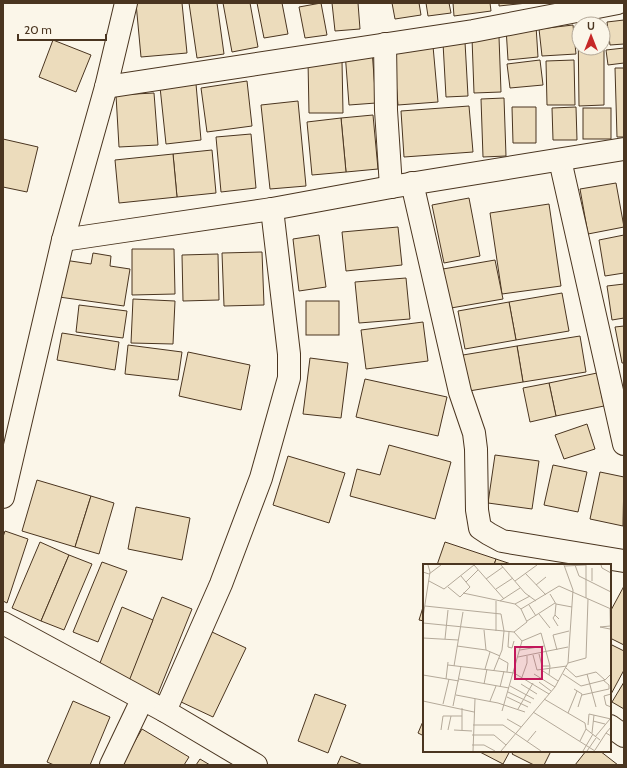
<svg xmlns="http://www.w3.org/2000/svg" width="627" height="768" font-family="Cabin,sans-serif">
  <rect width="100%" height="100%" fill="#fbf6e9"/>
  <g fill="#ecdcbc" stroke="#4a3520">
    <path d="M136,3H182L187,53L141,57Z"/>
    <path d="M189,3H217L224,54L197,58Z"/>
    <path d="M223,3H250L258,47L232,52Z"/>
    <path d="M257,3H282L288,34L264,38Z"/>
    <path d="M321,3L327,35L305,38L299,7Z"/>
    <path d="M332,3H358L360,29L335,31Z"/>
    <path d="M392,3H419L421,15L395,19Z"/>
    <path d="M426,3H449L451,13L428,16Z"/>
    <path d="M453,3H490L491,11L454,16Z"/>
    <path d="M499,3H527L499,6Z"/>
    <path d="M624,20V44L610,45L607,22Z"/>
    <path d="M573,25L576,54L542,56L539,29Z"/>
    <path d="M578,25L579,48H603L604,25V105L579,106Z"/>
    <path d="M536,26L538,57L508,60L506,28Z"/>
    <path d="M499,37L501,92L474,93L472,38Z"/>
    <path d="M53,40L91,55L76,92L39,77Z"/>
    <path d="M465,42L468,96L446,97L443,43Z"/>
    <path d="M433,46L438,102L398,105L393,49Z"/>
    <path d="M624,48V63L608,65L606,50Z"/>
    <path d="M372,50L376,103L349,105L345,52Z"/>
    <path d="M540,60L543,85L510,88L507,64Z"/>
    <path d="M574,60L575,105H547L546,61Z"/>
    <path d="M308,61H342L343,113H309Z"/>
    <path d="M615,68H624V137H617Z"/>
    <path d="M247,81L252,126L207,132L201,88Z"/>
    <path d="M196,84L201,140L166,144L160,87Z"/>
    <path d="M154,93L158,145L119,147L116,95Z"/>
    <path d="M504,98L506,156L483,157L481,99Z"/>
    <path d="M298,101L306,186L270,189L261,105Z"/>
    <path d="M469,106L473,152L404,157L401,111Z"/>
    <path d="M512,107H536V143H513Z"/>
    <path d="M576,107L577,140H553L552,108Z"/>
    <rect x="583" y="108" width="28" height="31"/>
    <path d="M373,115L378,169L346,172L341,118Z"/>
    <path d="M341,118L346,172L312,175L307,122Z"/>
    <path d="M251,134L256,188L221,192L216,137Z"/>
    <path d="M3,139L38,147L27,192L3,187Z"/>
    <path d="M212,150L216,193L177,197L173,154Z"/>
    <path d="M173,154L177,197L119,203L115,160Z"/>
    <path d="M616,183L624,227L588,234L580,189Z"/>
    <path d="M469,198L480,256L444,263L432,205Z"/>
    <path d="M549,204L561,286L502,294L490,213Z"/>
    <path d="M398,227L402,265L346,271L342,232Z"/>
    <path d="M319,235L326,287L299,291L293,239Z"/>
    <path d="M624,235V273L605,276L599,240Z"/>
    <path d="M132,249H174L175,294L132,295Z"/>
    <path d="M262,252L264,305L224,306L222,253Z"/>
    <path d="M93,253L111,256L110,266L130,269L124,306L59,297L64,260L91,264Z"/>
    <path d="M218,254L219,300L183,301L182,255Z"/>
    <path d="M495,260L503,299L451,308L443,269Z"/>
    <path d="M406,278L410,319L359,323L355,282Z"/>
    <path d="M624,284V318L612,320L607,286Z"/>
    <path d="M562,293L569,331L516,340L509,302Z"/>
    <path d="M133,299L175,301L173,344L131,343Z"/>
    <rect x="306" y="301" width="33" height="34"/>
    <path d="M509,302L516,340L465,349L458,311Z"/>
    <path d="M79,305L127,311L123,338L76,332Z"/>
    <path d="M423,322L428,361L366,369L361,330Z"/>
    <path d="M624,326V363H622L615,327Z"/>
    <path d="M62,333L119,342L115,370L57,360Z"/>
    <path d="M580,336L586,372L523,382L517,346Z"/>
    <path d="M128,345L182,352L178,380L125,374Z"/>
    <path d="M517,346L523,382L469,391L463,355Z"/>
    <path d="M188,352L250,365L241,410L179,396Z"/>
    <path d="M310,358L348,363L341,418L303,414Z"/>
    <path d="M597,373L604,406L556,416L549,383Z"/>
    <path d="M365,379L447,397L438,436L356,417Z"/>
    <path d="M549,383L556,416L530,422L523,388Z"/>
    <path d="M587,424L595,449L564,459L555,435Z"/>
    <path d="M389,445L451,462L435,519L350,496L357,469L380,475Z"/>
    <path d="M495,455L539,461L532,509L488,503Z"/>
    <path d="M288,456L345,473L329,523L273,505Z"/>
    <path d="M553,465L587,472L578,512L544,505Z"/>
    <path d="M600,472L624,477L623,526L590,519Z"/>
    <path d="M37,480L91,496L75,547L22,531Z"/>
    <path d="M91,496L114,503L99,554L75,547Z"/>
    <path d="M136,507L190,518L182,560L128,549Z"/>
    <path d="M5,531L28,539L7,603L3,601V537Z"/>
    <path d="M40,542L69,555L41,621L12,608Z"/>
    <path d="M445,542L496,559L494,565H437Z"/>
    <path d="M69,555L92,564L64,630L41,621Z"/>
    <path d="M496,559L514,565H494Z"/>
    <path d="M102,562L127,571L98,642L73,632Z"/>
    <path d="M624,586V645L610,638V612Z"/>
    <path d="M162,597L192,609L157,696L127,684Z"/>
    <path d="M424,604V621L419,620Z"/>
    <path d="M122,607L153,620L129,681L98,668Z"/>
    <path d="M212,632L246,648L213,717L179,701Z"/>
    <path d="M610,644L624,651V670L610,696Z"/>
    <path d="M624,682V709L612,702Z"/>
    <path d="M315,694L346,705L328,753L298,741Z"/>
    <path d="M73,701L110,717L90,765H54L47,762Z"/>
    <path d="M424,719V736L418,733Z"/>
    <path d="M142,729L189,757L184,765H121Z"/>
    <path d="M478,751H510L503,764Z"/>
    <path d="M514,751H551L544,765H534L512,754Z"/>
    <path d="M586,751H600L618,765H575Z"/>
    <path d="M341,756L363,765H337Z"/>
    <path d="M200,759L210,765H196Z"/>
  </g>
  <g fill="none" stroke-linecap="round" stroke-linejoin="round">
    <g stroke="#4a3520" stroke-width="24">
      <g id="minor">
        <path d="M385,44L386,110L391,187"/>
        <path d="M106,87L473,31L618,3"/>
        <path d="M560,160L624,444"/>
        <path d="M412,183L460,392L474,433L476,449L477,510L480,528L489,534L502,541L624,561"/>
        <path d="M63,240L272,209L391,187L624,149"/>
        <path d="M3,497L63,240L106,87L126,3"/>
        <path d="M3,623L165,711L256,765"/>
        <path d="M165,711L221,584L261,478L289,378V354L272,209"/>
        <path d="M610,726L624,736"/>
        <path d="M111,765L142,700"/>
      </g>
    </g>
    <use href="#minor" stroke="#fbf6e9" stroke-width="22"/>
  </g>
  <g transform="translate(423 564)">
    <rect width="188" height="188" fill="#fbf6e9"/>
    <path fill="none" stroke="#b4a999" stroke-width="1" d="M51,1L81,35M78,1L102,29L113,37M152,1L156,12L188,28M178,1L179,4L188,9M142,2L163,1M169,4V17M0,8L6,10L18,1M102,9L123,31M63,15L80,3M6,17L21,25L51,1M92,17L114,1M43,18L55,6M113,21L123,13M25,23L37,33L47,23L38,12M73,25L90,14M40,29L92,40L98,45M127,30L133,40L132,51L136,55M163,34V1M73,37V67M77,37L97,24M92,40L107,32M133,40L149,43M106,41L113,52M2,42L78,50L81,67L79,86L71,106M187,45L188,94M116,50L127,64M132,51L130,54L135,62M0,53L7,8L5,1M104,57L132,39M0,59L91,68L104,58L98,45L136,22L188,45M187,62L177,63L187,65M61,66L63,86M86,68L85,83L89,84L91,77M0,74L35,76M22,75L25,46M99,77L118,69L127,102L126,111M34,82L63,86L77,92M97,86L121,82M134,86L130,71L146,67M116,90L119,102H127M110,91L114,106L144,102M95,93L145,83M76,94L85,99L84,108M145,99L163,94L165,35M25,101L91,109L126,130M31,102L40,48M143,104L153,113L173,108L182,116M62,105L67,88M120,107L135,117M111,110L132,123M140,110L158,122L182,116L188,110M164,110L173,143M0,111L36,117M99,113L104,99V92M23,115L25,98M36,115L86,124M116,118L128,127M61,120L64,105M98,120L114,130M87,122L111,135M77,123L81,107M151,125L159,130L155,143M85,128L108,139M188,130L181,132L183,141L188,143M33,131L75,139L102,148M159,131L186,125V121L180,116M84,133L105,143M121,135L162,159L163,165L177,176M0,137L51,148M67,137L73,122M20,140L26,115M30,142L38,102M95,145L110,119M79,147L99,77L91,68M110,148L172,187M145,149L154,127M84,155L98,163M170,157L182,160M50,161H80L118,187M165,161L166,150L188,155M188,163L183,169L188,172M18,166L20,152H39M25,166L28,152M31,166L49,167M39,166V144M169,169L171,151M49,171H71L83,181M172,173L187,155M157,177L163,165M104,178L113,167M49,181H61L72,187M172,186L183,169M50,187L52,135M78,187L132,123L145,99L150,26L141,1M160,187L170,170M164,187L173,174"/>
    <path fill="#c2185b" fill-opacity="0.15" stroke="#c2185b" stroke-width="2" d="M92,83H119V115H92Z"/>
    <rect width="188" height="188" fill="none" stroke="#4a3520" stroke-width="2"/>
  </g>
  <rect width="627" height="768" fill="none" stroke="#4a3520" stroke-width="8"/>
  <g transform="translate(591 36)"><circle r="19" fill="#fbf6e9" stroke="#b4a999"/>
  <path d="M0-3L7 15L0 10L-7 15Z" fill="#c62828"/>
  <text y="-6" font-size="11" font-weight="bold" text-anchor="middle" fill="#4a3520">U</text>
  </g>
  <path d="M18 34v6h88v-6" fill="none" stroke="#4a3520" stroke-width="2"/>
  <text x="24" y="34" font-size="12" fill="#4a3520" stroke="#fbf6e9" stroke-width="3" paint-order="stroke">20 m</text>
</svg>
